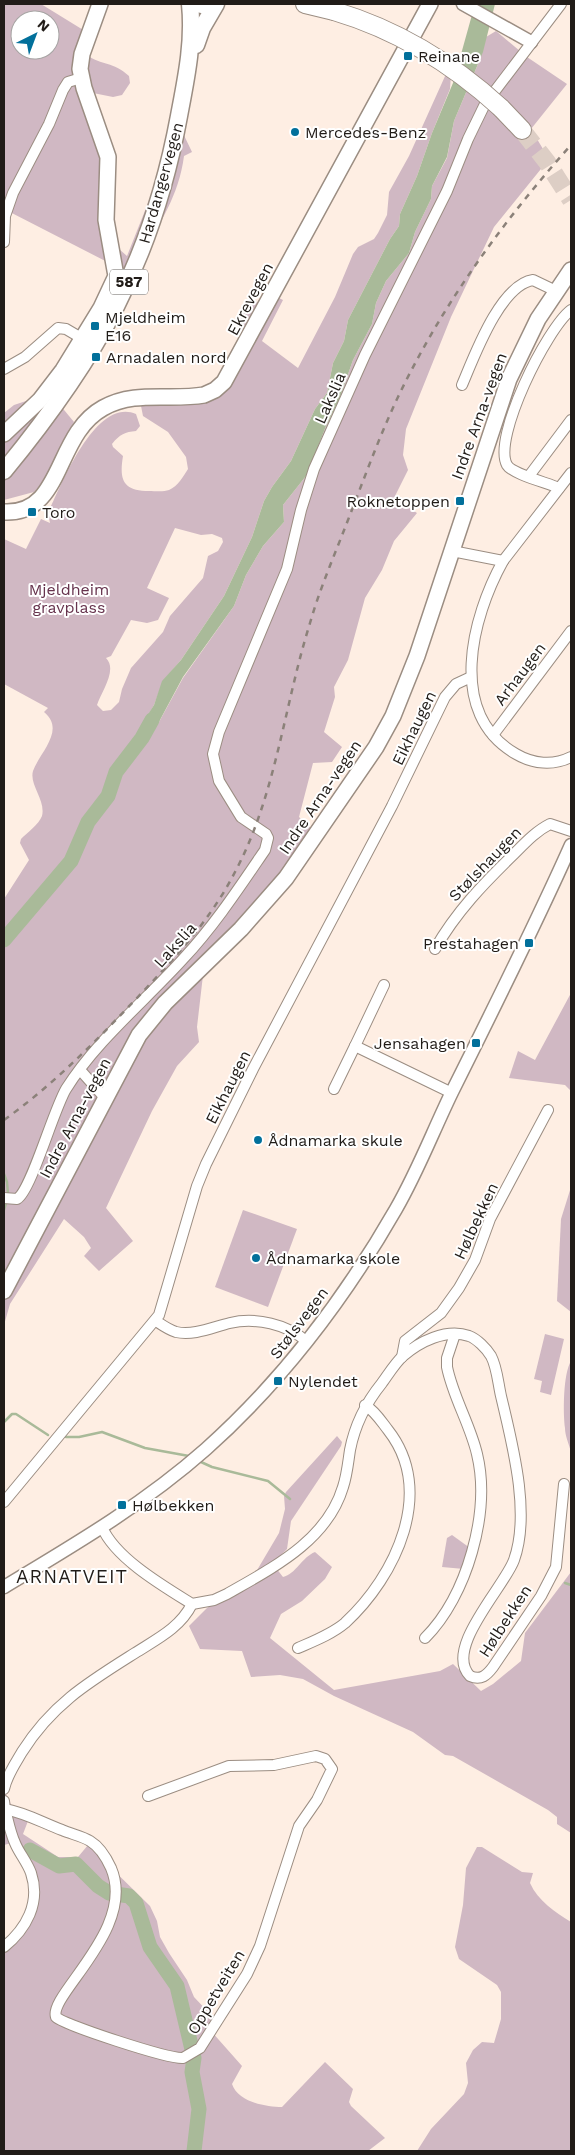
<svg xmlns="http://www.w3.org/2000/svg" width="575" height="2155" font-family="'Work Sans',sans-serif">
  <rect width="100%" height="100%" fill="#feeee3"/>
  <g fill="#d0b8c3" fill-rule="evenodd">
    <path d="M4,4H41L93,36L87,55C102,66 113,61 129,76L130,83L122,95L113,97L93,93L112,221L119,249L127,256L179,125L192,152L184,156C178,202 154,229 136,270L117,267L4,209ZM20,20H50V50H20Z"/>
    <path d="M496,31L527,57L567,84L531,129L549,159L494,227L451,317L406,429L403,455L408,470L394,498L417,513L394,541L382,570L365,598L348,660L334,687L335,697L324,732L342,747L332,762L313,763L299,817L313,830L292,862L205,958L197,1027L199,1042L177,1066L152,1111L106,1208L133,1241L99,1271L84,1256L91,1248L84,1237L64,1219L10,1304L4,1325V899L29,860L20,843L21,839C27,833 39,824 42,816C46,800 29,785 33,771C40,752 66,730 44,712L48,708L4,684V539L26,549L41,519L50,523L48,513C61,486 95,397 136,414L140,426L136,431C125,432 120,434 112,444L113,447L123,456C119,480 123,491 149,491C155,491 164,492 169,490C178,486 183,477 188,469L186,457L168,432L143,416L141,406L148,401L187,404L201,403L229,385L246,356L240,319L243,306L277,297L283,300L262,341L298,368L335,297L353,254L358,247L374,239L378,233L387,215L389,192L409,156L446,74L451,75L450,89L432,133L417,176L400,214L399,226L390,239L348,320L344,341L333,363L327,393L315,409L291,461L272,487L264,501L252,537L224,596L181,660L163,681L154,705L139,731L142,738L153,733L183,678L234,606L246,575L263,546L284,522L283,505L306,476L311,465L326,426L339,400L353,360L372,324L376,303L386,281L409,253L415,232L431,199L432,186L447,158L454,121L478,64L486,37ZM175,528L201,535L212,534L222,538L223,542L218,551L208,556L203,578L170,616L163,632L131,668L122,689L119,702L111,710L103,711L97,705C101,692 118,670 106,658L111,656L131,620L147,623L158,620L169,598L147,588Z"/>
    <path d="M50,393L74,422L42,483L34,492L4,500V413L14,405Z"/>
    <path d="M571,993V1091L565,1085L509,1078L518,1051L535,1060Z"/>
    <path d="M571,1187V1312L557,1301L561,1219Z"/>
    <path d="M243,1210L297,1229L268,1307L215,1287Z"/>
    <path d="M545,1334L564,1339L551,1395L540,1392L542,1381L534,1379Z"/>
    <path d="M571,1361V1452C569,1444 565,1436 565,1428C563,1413 563,1374 571,1361Z"/>
    <path d="M337,1436L342,1442L341,1446L291,1521L287,1549L277,1559L276,1568L283,1577C296,1574 302,1557 315,1552L332,1567L325,1579L302,1601L281,1614L270,1638L334,1690L440,1671L453,1664L481,1691L493,1684L521,1661L525,1633L571,1572V1833L557,1824V1817L548,1810L453,1756L445,1755L413,1732L334,1696L303,1679L280,1675L251,1677L242,1651L200,1649L189,1626L207,1608L253,1577L279,1533L285,1509L284,1496L286,1492Z"/>
    <path d="M452,1535L470,1548L464,1569L442,1567L447,1538Z"/>
    <path d="M4,1793L6,1794L16,1815L28,1821L23,1834L58,1857H78L88,1845L150,1906L157,1921L160,1937L169,1953L187,1980L194,1997L211,2015V2031L242,2066L232,2084C238,2102 266,2107 282,2107L325,2062L353,2089L349,2102L351,2106L385,2138L368,2151H4V1947L17,1936L34,1893L15,1842L4,1845Z"/>
    <path d="M477,1847H482L522,1872L533,1873L530,1883C538,1901 555,1912 571,1922V2151H417L431,2129L464,2094L468,2083L466,2063L473,2050L482,2042L494,2043L501,2019V1992L497,1985L459,1959L455,1947L463,1905L466,1868Z"/>
  </g>
  <path fill="#a9ba99" d="M475,4H495L483,52L454,121L447,157L432,186L431,199L415,232L409,253L386,281L376,303L372,324L353,360L339,400L326,426L311,465L306,476L283,505L284,522L263,546L246,575L234,606L183,677L153,733L146,740L140,735V727L154,705L162,681L181,660L224,596L252,537L264,501L272,487L291,461L315,409L327,393L333,363L344,341L348,320L390,239L399,226L400,214L417,176L432,133L453,83Z"/>
  <g fill="none" stroke-linecap="round" stroke-linejoin="round">
    <g stroke="#a9ba99" stroke-width="2.5">
      <path d="M4,1174L7,1182L8,1194"/>
      <path d="M4,1210L7,1200"/>
      <path d="M4,1422L12,1414H16L48,1435"/>
      <path d="M66,1437H79L102,1432L145,1448L189,1456"/>
      <path d="M201,1462L212,1467L268,1481L290,1499"/>
      <path d="M565,1583L571,1585"/>
    </g>
    <g stroke="#a9ba99" stroke-width="15">
      <path d="M4,940L71,861L88,822L108,796L116,772L142,738L152,720"/>
      <path d="M30,1850L59,1866L76,1864L98,1886L109,1893L129,1896L136,1903L150,1947L177,1986L194,2058L192,2072L199,2109L194,2151"/>
    </g>
    <path stroke="#ddcec5" stroke-width="18" stroke-dasharray="18 9" stroke-linecap="butt" d="M522,130L547,162L571,200"/>
    <g stroke="#9b8d82" stroke-width="12">
      <g id="minor">
        <path d="M4,242L5,216L13,193L49,124L63,90L68,82L81,78"/>
        <path d="M4,369L25,357L58,328L66,329L83,339"/>
        <path d="M462,385C474,357 500,285 533,280L556,291"/>
        <path d="M529,476L571,420"/>
        <path d="M559,488C548,483 512,474 507,465C492,438 547,328 571,310"/>
        <path d="M452,551L503,561C472,617 446,714 516,754C533,764 553,766 571,757"/>
        <path d="M503,561L571,473"/>
        <path d="M493,735L571,631"/>
        <path d="M435,949C456,912 484,883 514,854C525,843 536,831 550,824L571,831"/>
        <path d="M355,1046L384,985"/>
        <path d="M81,1071L105,1098"/>
        <path d="M334,1089L355,1046L452,1093"/>
        <path d="M4,1198L17,1199C31,1191 53,1111 66,1089C96,1041 145,1001 183,959C214,926 239,888 265,850L268,838L266,834L241,817L219,781L213,754L219,732L287,569L301,510L314,469L365,355L447,191L468,139L485,104L561,4"/>
        <path d="M156,1321C162,1325 169,1330 176,1332C194,1336 213,1327 230,1323C255,1317 288,1324 307,1342"/>
        <path d="M402,1357L405,1341L441,1313L459,1288L475,1260L490,1219L548,1110"/>
        <path d="M4,1502L159,1315L197,1186L206,1164L253,1069L392,806L445,697L456,684L471,677"/>
        <path d="M102,1527C115,1558 163,1586 192,1604L214,1600L227,1594C272,1568 327,1541 343,1487C347,1475 348,1463 350,1450C355,1424 365,1404 382,1383C388,1375 395,1363 403,1356C419,1342 446,1328 469,1336C477,1339 486,1348 491,1356C497,1367 498,1383 501,1396C512,1443 531,1513 514,1560C505,1586 443,1649 470,1676C481,1681 487,1675 493,1667L541,1596L556,1567L564,1484"/>
        <path d="M425,1638C467,1596 491,1512 477,1454C470,1424 453,1397 447,1367V1358L455,1334"/>
        <path d="M298,1648C314,1641 332,1634 345,1623C396,1576 436,1491 388,1430C381,1421 375,1411 365,1405"/>
        <path d="M4,1789C7,1775 15,1764 22,1752C52,1704 89,1682 135,1653C157,1639 180,1628 192,1604"/>
        <path d="M4,1801L5,1809C26,1813 43,1823 62,1830C71,1834 82,1836 90,1841C100,1847 106,1857 111,1868C137,1929 48,1995 56,2017C64,2025 168,2059 183,2058L200,2048L247,1974L260,1946L299,1826L317,1800L332,1769L325,1759L316,1756L274,1765L229,1766L148,1796"/>
        <path d="M4,1947C26,1929 41,1903 31,1873C27,1862 19,1853 15,1843C10,1832 8,1820 5,1809"/>
      </g>
    </g>
    <g stroke="#9b8d82" stroke-width="15">
      <g id="tertiary">
        <path d="M463,4L531,42"/>
        <path d="M4,1587C74,1545 144,1504 206,1449C282,1381 345,1298 396,1209C418,1171 433,1131 452,1092C493,1010 534,928 571,845"/>
      </g>
    </g>
    <g stroke="#9b8d82" stroke-width="18">
      <g id="secondary">
        <path d="M4,434L40,400L63,370L101,308L116,276L106,220L108,157L84,88L80,69L82,54L100,4"/>
        <path d="M4,512C64,515 54,435 103,408C135,390 169,401 204,395L215,390L224,382L430,4"/>
        <path d="M4,1291L139,1035L165,1003L241,929L286,878L376,747L393,716L417,656L509,379L538,319L571,270"/>
      </g>
    </g>
    <g stroke="#9b8d82" stroke-width="19">
      <g id="primary">
        <path d="M196,45L202,28L216,4"/>
        <path d="M4,471C97,358 152,262 179,116C186,79 194,42 190,4"/>
      </g>
    </g>
    <g stroke="#9b8d82" stroke-width="20">
      <g id="trunk">
        <path d="M201,4H213"/>
        <path d="M305,4L334,11"/>
        <path d="M501,108L522,130"/>
      </g>
    </g>
    <use href="#minor" stroke="#fff" stroke-width="10"/>
    <use href="#tertiary" stroke="#fff" stroke-width="12"/>
    <use href="#secondary" stroke="#fff" stroke-width="15"/>
    <use href="#primary" stroke="#fff" stroke-width="16"/>
    <use href="#trunk" stroke="#fff" stroke-width="18"/>
    <path stroke="#8b8179" stroke-width="2.5" stroke-dasharray="6 6" stroke-linecap="butt" d="M4,1120C53,1085 94,1043 136,999C173,960 210,921 235,872C276,795 284,706 310,623C320,588 335,554 348,520C364,479 379,437 398,397C442,305 503,221 571,145"/>
    <g stroke="#9b8d82" stroke-width="20" stroke-linecap="butt">
      <path id="trunk-bridge" d="M334,11C398,30 452,63 501,108"/>
    </g>
    <use href="#trunk-bridge" stroke="#fff" stroke-width="18"/>
  </g>
  <g fill="#02709b" stroke="#fff" stroke-width="2">
    <rect x="403" y="51" width="10" height="10" rx="2.5"/>
    <circle cx="295" cy="132" r="5"/>
    <rect x="90" y="321" width="10" height="10" rx="2.5"/>
    <rect x="91" y="352" width="10" height="10" rx="2.5"/>
    <rect x="455" y="496" width="10" height="10" rx="2.5"/>
    <rect x="27" y="507" width="10" height="10" rx="2.5"/>
    <rect x="524" y="938" width="10" height="10" rx="2.5"/>
    <rect x="471" y="1038" width="10" height="10" rx="2.5"/>
    <circle cx="258" cy="1140" r="5"/>
    <circle cx="256" cy="1258" r="5"/>
    <rect x="273" y="1376" width="10" height="10" rx="2.5"/>
    <rect x="117" y="1500" width="10" height="10" rx="2.5"/>
  </g>
  <g text-anchor="middle" dominant-baseline="central" stroke-width="4" stroke-linejoin="round" paint-order="stroke">
    <rect fill="#fff" stroke="#64605d" stroke-width="1" x="110" y="269.5" width="38" height="25" rx="4"/>
    <g font-size="15" font-weight="bold" fill="#211c18">
      <text x="129" y="282">587</text>
    </g>
    <g font-size="16" fill="#211c18" stroke="#fff" text-anchor="start">
      <text x="418" y="56">Reinane</text>
      <text x="305" y="132">Mercedes-Benz</text>
      <text x="105" y="317">Mjeldheim<tspan x="105" dy="18">E16</tspan></text>
      <text x="106" y="357">Arnadalen nord</text>
      <text x="450" y="501" text-anchor="end">Roknetoppen</text>
      <text x="42" y="512">Toro</text>
      <text x="519" y="943" text-anchor="end">Prestahagen</text>
      <text x="466" y="1043" text-anchor="end">Jensahagen</text>
      <text x="268" y="1140">Ådnamarka skule</text>
      <text x="266" y="1258">Ådnamarka skole</text>
      <text x="288" y="1381">Nylendet</text>
      <text x="132" y="1505">Hølbekken</text>
    </g>
    <g font-size="16" fill="#211c18" stroke="#fff">
      <text transform="translate(161 183) rotate(-74)">Hardangervegen</text>
      <text transform="translate(250 299) rotate(-62)">Ekrevegen</text>
      <text transform="translate(330 398) rotate(-66)">Lakslia</text>
      <text transform="translate(479 416) rotate(-70)">Indre Arna-vegen</text>
      <text transform="translate(520 674) rotate(-53)">Arhaugen</text>
      <text transform="translate(414 728) rotate(-64)">Eikhaugen</text>
      <text transform="translate(320 797) rotate(-56)">Indre Arna-vegen</text>
      <text transform="translate(485 864) rotate(-46)">Stølshaugen</text>
      <text transform="translate(175 945) rotate(-48)">Lakslia</text>
      <text transform="translate(228 1087) rotate(-63)">Eikhaugen</text>
      <text transform="translate(75 1118) rotate(-62)">Indre Arna-vegen</text>
      <text transform="translate(476 1221) rotate(-65)">Hølbekken</text>
      <text transform="translate(299 1323) rotate(-53)">Stølsvegen</text>
      <text transform="translate(505 1621) rotate(-57)">Hølbekken</text>
      <text transform="translate(216 1992) rotate(-59)">Oppetveiten</text>
    </g>
    <g font-size="16" fill="#66334d" stroke="#fff">
      <text x="69" y="589">Mjeldheim<tspan x="69" dy="18">gravplass</tspan></text>
    </g>
    <g font-size="19" letter-spacing="1" fill="#211c18" stroke="#fff">
      <text x="72" y="1576">ARNATVEIT</text>
    </g>
  </g>
  <rect width="575" height="2155" fill="none" stroke="#211c18" stroke-width="10"/>
  <g transform="translate(35 35) rotate(42)"><circle r="24" fill="#ffffff" stroke="#a6a4a3"/>
  <path d="M0-4L9 19L0 12L-9 19Z" fill="#02709b"/>
  <text y="-8" font-size="14" font-weight="bold" text-anchor="middle" fill="#211c18">N</text>
  </g>
</svg>
